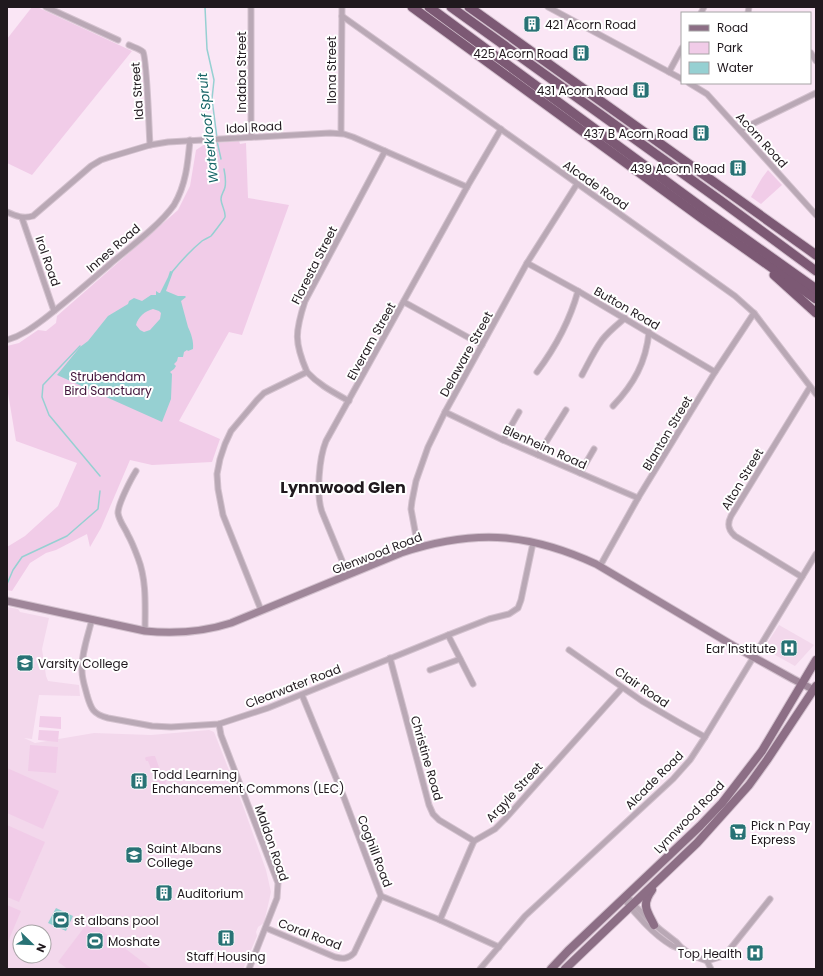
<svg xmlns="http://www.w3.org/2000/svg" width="823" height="976" font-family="Poppins,sans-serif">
  <rect width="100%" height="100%" fill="#fae6f5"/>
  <g fill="#f3d8ec" fill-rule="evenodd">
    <path d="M7,607L18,609L20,612L49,618L42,649L46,676L48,681L79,685L80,696L39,695L32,739L24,738L35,743L94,733L151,735L209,730L214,732L243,806L266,870L271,892L264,923L258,927L256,932L257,936L243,969H7ZM20,932H44V956H20Z"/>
    <path d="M779,625L814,645L795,666L768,651L766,645Z"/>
  </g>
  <g fill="#f1cce8">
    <path d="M32,7H37L132,51L32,175L7,163V39Z"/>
    <path d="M239,141L240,144L246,143L248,198L289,205L242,335L229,332L179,421L220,439L212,462L152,465L130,460L101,528L90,547L87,534L56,550L46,553L30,563L12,591L7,590V547L25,536L58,506L77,463L16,441L7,387V346L19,343L38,330L46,331L56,323L57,316L178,210L190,186L196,150L205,144Z"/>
    <path d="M768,170L782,185L761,204L751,197L762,178Z"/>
    <path d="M40,716L61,717V729L39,727Z"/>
    <path d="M39,730L59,731L58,742L38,740Z"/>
    <path d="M30,745L58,747L56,773L28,771Z"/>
    <path d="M152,756H155L161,773L169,774L164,787L159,789L148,761H146L145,758L146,757Z"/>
    <path d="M7,768L59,791L43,829L7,813Z"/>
    <path d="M7,825L45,842L19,902L7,897Z"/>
    <path d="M7,905L21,911L7,944Z"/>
    <path d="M89,921L152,969H68L58,962Z"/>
  </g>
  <g fill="#96d0d2" fill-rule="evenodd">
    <path d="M170,271L173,272L166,291L178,296H185L186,297L181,301L188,327C191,333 194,342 193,349L188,351L187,350L184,352L183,357H178L177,361L174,364L176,366L174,369L170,372L172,374L171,399L162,422L57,375L80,347L88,341L108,316L128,304L129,301L134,298L142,301L151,295H156V291L159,293H160L168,277ZM153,309L159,311L161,313L160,319L150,330L144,332L140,330L136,325C138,317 145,311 153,309Z"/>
    <path d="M56,908L73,916L66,931L48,923Z"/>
  </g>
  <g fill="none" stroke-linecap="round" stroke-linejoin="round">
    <g stroke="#96d0d2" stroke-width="1.5">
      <path d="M205,7L207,49L214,80L212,99L217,138"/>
      <path d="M217,141L221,159"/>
      <path d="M172,272C181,261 191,250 202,241C205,239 208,238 211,236C212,235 225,218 225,217C226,211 221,205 221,199C221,194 224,192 225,187C226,182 225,174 224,169"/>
      <path d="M80,346L43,385L42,397L49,415L100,476"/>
      <path d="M7,584L13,570L22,557L67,536L98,509L100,491"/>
    </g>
    <g stroke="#d3c1ce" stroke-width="7">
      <g id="street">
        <path d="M46,7L118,40"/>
        <path d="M251,7V137"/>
        <path d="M548,7L682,79"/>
        <path d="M701,13L704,7"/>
        <path d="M748,13L749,7"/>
        <path d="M342,16L735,296L754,313L816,394"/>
        <path d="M129,45C133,47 140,49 143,52C147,58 149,132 150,145"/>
        <path d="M811,53L816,61"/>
        <path d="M669,72L682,48"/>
        <path d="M689,83L707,94L816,215"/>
        <path d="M740,130L816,93"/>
        <path d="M341,133L342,7"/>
        <path d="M7,212C16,216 23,219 33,216L91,166L101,160L110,157L150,145L168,142L330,133L344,134L353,137L467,187"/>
        <path d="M22,218L54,311"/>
        <path d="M527,263L578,291L715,372"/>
        <path d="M404,302L482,345"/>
        <path d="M7,340C21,336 32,328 44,319C66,302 88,283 109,265C129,248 159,226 174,205C186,185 188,162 190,140"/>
        <path d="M307,372C319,385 333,392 349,401"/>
        <path d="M537,372C555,348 570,320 578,291"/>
        <path d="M582,375C588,364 594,351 602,340C609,331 617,325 625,318"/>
        <path d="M613,406C634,384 646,362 649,332"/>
        <path d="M445,412L503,440L638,498"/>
        <path d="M503,440L519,412"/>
        <path d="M538,455L566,410"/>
        <path d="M136,471C131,479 118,504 118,513C119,521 125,528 128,535C132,542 135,550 138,558C147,581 145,607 145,631"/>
        <path d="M580,473L594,449"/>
        <path d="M418,547L411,509L412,501L416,481L428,447L445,412L527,263L577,184"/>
        <path d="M600,566L638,498L715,372L754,313"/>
        <path d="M348,575L322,512C316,495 319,458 326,441L467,187L501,129"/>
        <path d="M802,577L735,536C728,530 727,524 731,516L810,387"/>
        <path d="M261,610L223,515L218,489L217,474L220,459L225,444L231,431L257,400L264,393L307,372C294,342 295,332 305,301L385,151"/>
        <path d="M92,619C88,636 81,654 82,671C82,679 85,687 87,695C91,709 93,714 108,718L152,726L171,727L219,724L268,708L448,635L489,619L509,614L518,608L521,600L533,543"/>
        <path d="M448,635L473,684"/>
        <path d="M569,650L642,701L678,722L705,737"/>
        <path d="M390,658L429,805L433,814L439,820L474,841"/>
        <path d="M430,670L460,659"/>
        <path d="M302,695L343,795L381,896L440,920L499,947"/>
        <path d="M219,724L221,735L278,883L277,898L249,969"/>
        <path d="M627,896C641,914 657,928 675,941C678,943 679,946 682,948C689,954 698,958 707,961L711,969"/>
        <path d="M624,899C635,914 654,935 671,945C674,947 678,948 682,949"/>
        <path d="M440,920L470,850L474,841L495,829L505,819L622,688"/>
        <path d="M266,928L335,957C343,959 348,959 354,953L381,896"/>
        <path d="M707,961L720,957L726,954L770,899"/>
        <path d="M480,969L525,916L673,779L690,760L705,737L816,554"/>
      </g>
    </g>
    <g stroke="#d3c1ce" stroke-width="9">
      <path id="secondary" d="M7,601L145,631C175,634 203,632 231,623L401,553C434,542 471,535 506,538C537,541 568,551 596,564L739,649L793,679L816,691"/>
    </g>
    <g stroke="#d3c1ce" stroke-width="10">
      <g id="primary">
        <path d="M652,890C641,905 647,911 654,925"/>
        <path d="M551,969L568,951L700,826L722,803L762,751L816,660"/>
        <path d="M565,969L697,843L749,785L767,760L816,686"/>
      </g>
    </g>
    <g stroke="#d3c1ce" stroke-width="11">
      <g id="highway">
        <path d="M412,7L703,219L816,299"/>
        <path d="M429,7L708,212L816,289"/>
        <path d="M451,7L721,201L816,271"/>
        <path d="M469,7L816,255"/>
        <path d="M774,275L816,313"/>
      </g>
    </g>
    <use href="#street" stroke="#b9a8b5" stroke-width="5"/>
    <use href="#secondary" stroke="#9f8699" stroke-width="7"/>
    <use href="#primary" stroke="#8c6e85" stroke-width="8"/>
    <use href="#highway" stroke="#7c5974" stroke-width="9"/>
  </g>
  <defs>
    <g id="building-square" transform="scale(0.9)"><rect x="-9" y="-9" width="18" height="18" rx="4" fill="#287275" stroke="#fff"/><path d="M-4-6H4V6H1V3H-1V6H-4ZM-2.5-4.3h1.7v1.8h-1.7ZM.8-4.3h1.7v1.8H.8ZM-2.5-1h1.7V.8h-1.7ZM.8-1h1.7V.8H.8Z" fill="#fff"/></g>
    <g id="hospital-square" transform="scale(0.9)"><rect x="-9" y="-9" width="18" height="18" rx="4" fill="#287275" stroke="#fff"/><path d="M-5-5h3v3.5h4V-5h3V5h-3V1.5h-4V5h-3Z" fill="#fff"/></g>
    <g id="university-square" transform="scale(0.9)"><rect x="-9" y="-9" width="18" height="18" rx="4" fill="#287275" stroke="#fff"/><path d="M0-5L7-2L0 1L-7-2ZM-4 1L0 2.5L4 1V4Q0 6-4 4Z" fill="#fff"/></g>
    <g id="supermarket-square" transform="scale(0.9)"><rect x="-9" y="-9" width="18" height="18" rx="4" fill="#287275" stroke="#fff"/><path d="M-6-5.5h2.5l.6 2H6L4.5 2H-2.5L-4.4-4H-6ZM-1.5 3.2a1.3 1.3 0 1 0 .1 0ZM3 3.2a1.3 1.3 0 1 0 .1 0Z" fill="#fff"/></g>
    <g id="school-square" transform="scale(0.9)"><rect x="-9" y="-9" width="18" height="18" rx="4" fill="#287275" stroke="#fff"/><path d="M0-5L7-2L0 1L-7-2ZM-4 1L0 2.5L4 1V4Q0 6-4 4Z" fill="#fff"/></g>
    <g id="stadium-square" transform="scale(0.9)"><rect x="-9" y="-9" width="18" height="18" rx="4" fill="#287275" stroke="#fff"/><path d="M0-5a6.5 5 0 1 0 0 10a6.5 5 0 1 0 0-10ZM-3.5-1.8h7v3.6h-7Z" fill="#fff"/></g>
  </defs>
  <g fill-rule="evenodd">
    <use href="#building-square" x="532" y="24"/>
    <use href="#building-square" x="581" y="53"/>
    <use href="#building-square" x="641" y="90"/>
    <use href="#building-square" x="701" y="133"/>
    <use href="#building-square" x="738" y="168"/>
    <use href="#hospital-square" x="789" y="648"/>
    <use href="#university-square" x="25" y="663"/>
    <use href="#building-square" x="139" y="781"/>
    <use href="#supermarket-square" x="738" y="832"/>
    <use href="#school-square" x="134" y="855"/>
    <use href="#building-square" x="164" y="893"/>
    <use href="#stadium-square" x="61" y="920"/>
    <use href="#building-square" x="226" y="938"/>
    <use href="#stadium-square" x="95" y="941"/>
    <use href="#hospital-square" x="755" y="953"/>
  </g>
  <g text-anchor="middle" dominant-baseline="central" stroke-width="4" stroke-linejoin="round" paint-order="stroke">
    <g font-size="12" fill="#20191e" stroke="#fff" text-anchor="start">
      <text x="545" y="24">421 Acorn Road</text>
      <text x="568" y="53" text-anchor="end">425 Acorn Road</text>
      <text x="628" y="90" text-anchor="end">431 Acorn Road</text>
      <text x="688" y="133" text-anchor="end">437 B Acorn Road</text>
      <text x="725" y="168" text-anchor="end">439 Acorn Road</text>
      <text x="776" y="648" text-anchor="end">Ear Institute</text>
      <text x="38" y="663">Varsity College</text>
      <text x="152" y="774">Todd Learning<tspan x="152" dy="14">Enchancement Commons (LEC)</tspan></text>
      <text x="751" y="825">Pick n Pay<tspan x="751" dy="14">Express</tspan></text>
      <text x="147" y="848">Saint Albans<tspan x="147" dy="14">College</tspan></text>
      <text x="177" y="893">Auditorium</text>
      <text x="74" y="920">st albans pool</text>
      <text x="108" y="941">Moshate</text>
      <text x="742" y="953" text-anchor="end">Top Health</text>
      <text x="226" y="956" text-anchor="middle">Staff Housing</text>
    </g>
    <g font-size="12" fill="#20191e" stroke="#fff">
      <text transform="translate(331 70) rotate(-90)">Ilona Street</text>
      <text transform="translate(241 72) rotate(-90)">Indaba Street</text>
      <text transform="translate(137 91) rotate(-94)">Ida Street</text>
      <text transform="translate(254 127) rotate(-3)">Idol Road</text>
      <text transform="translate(762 140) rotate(48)">Acorn Road</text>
      <text transform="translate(596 185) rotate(35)">Alcade Road</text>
      <text transform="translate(113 248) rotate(-41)">Innes Road</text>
      <text transform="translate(48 261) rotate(71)">Irol Road</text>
      <text transform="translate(314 265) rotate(-63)">Floresta Street</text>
      <text transform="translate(627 308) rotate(30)">Button Road</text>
      <text transform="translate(371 341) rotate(-61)">Elveram Street</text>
      <text transform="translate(466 354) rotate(-61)">Delaware Street</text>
      <text transform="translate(667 433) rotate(-59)">Blanton Street</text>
      <text transform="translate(545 447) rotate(24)">Blenheim Road</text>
      <text transform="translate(742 479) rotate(-59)">Alton Street</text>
      <text transform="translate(377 553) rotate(-21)">Glenwood Road</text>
      <text transform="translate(293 686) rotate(-21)">Clearwater Road</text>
      <text transform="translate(642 687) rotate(34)">Clair Road</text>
      <text transform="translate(427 758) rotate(74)">Christine Road</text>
      <text transform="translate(654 780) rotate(-45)">Alcade Road</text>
      <text transform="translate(514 792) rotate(-47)">Argyle Street</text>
      <text transform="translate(689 817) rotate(-46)">Lynnwood Road</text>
      <text transform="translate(272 843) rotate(71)">Maldon Road</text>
      <text transform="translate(375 851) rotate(69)">Coghill Road</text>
      <text transform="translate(310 934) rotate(21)">Coral Road</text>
    </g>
    <g font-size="12" fill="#42143b" stroke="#fff">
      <text x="108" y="376">Strubendam<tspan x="108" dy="14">Bird Sanctuary</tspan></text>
    </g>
    <g font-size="13" font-style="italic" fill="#156466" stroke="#fff">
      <text transform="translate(208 128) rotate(-96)">Waterkloof Spruit</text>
    </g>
    <g font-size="16" font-weight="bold" fill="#20191e" stroke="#fff">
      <text x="343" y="487">Lynnwood Glen</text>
    </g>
  </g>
  <rect width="823" height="976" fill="none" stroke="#20191e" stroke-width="16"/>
  <rect x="681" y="12" width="130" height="72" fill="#ffffff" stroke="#a6a3a5"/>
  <rect x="689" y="25" width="20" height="6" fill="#8c6e85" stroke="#a6a3a5"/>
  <text x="717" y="32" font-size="12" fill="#20191e">Road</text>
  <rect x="689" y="42" width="20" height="12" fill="#f1cce8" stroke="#a6a3a5"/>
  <text x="717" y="52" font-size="12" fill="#20191e">Park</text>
  <rect x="689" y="62" width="20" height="12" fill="#96d0d2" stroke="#a6a3a5"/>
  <text x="717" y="72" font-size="12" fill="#20191e">Water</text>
  <g transform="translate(32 944) rotate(113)"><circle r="19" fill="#ffffff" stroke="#a6a3a5"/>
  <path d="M0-3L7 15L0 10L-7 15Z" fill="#287275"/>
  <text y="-6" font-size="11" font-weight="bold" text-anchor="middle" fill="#20191e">N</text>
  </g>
</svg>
